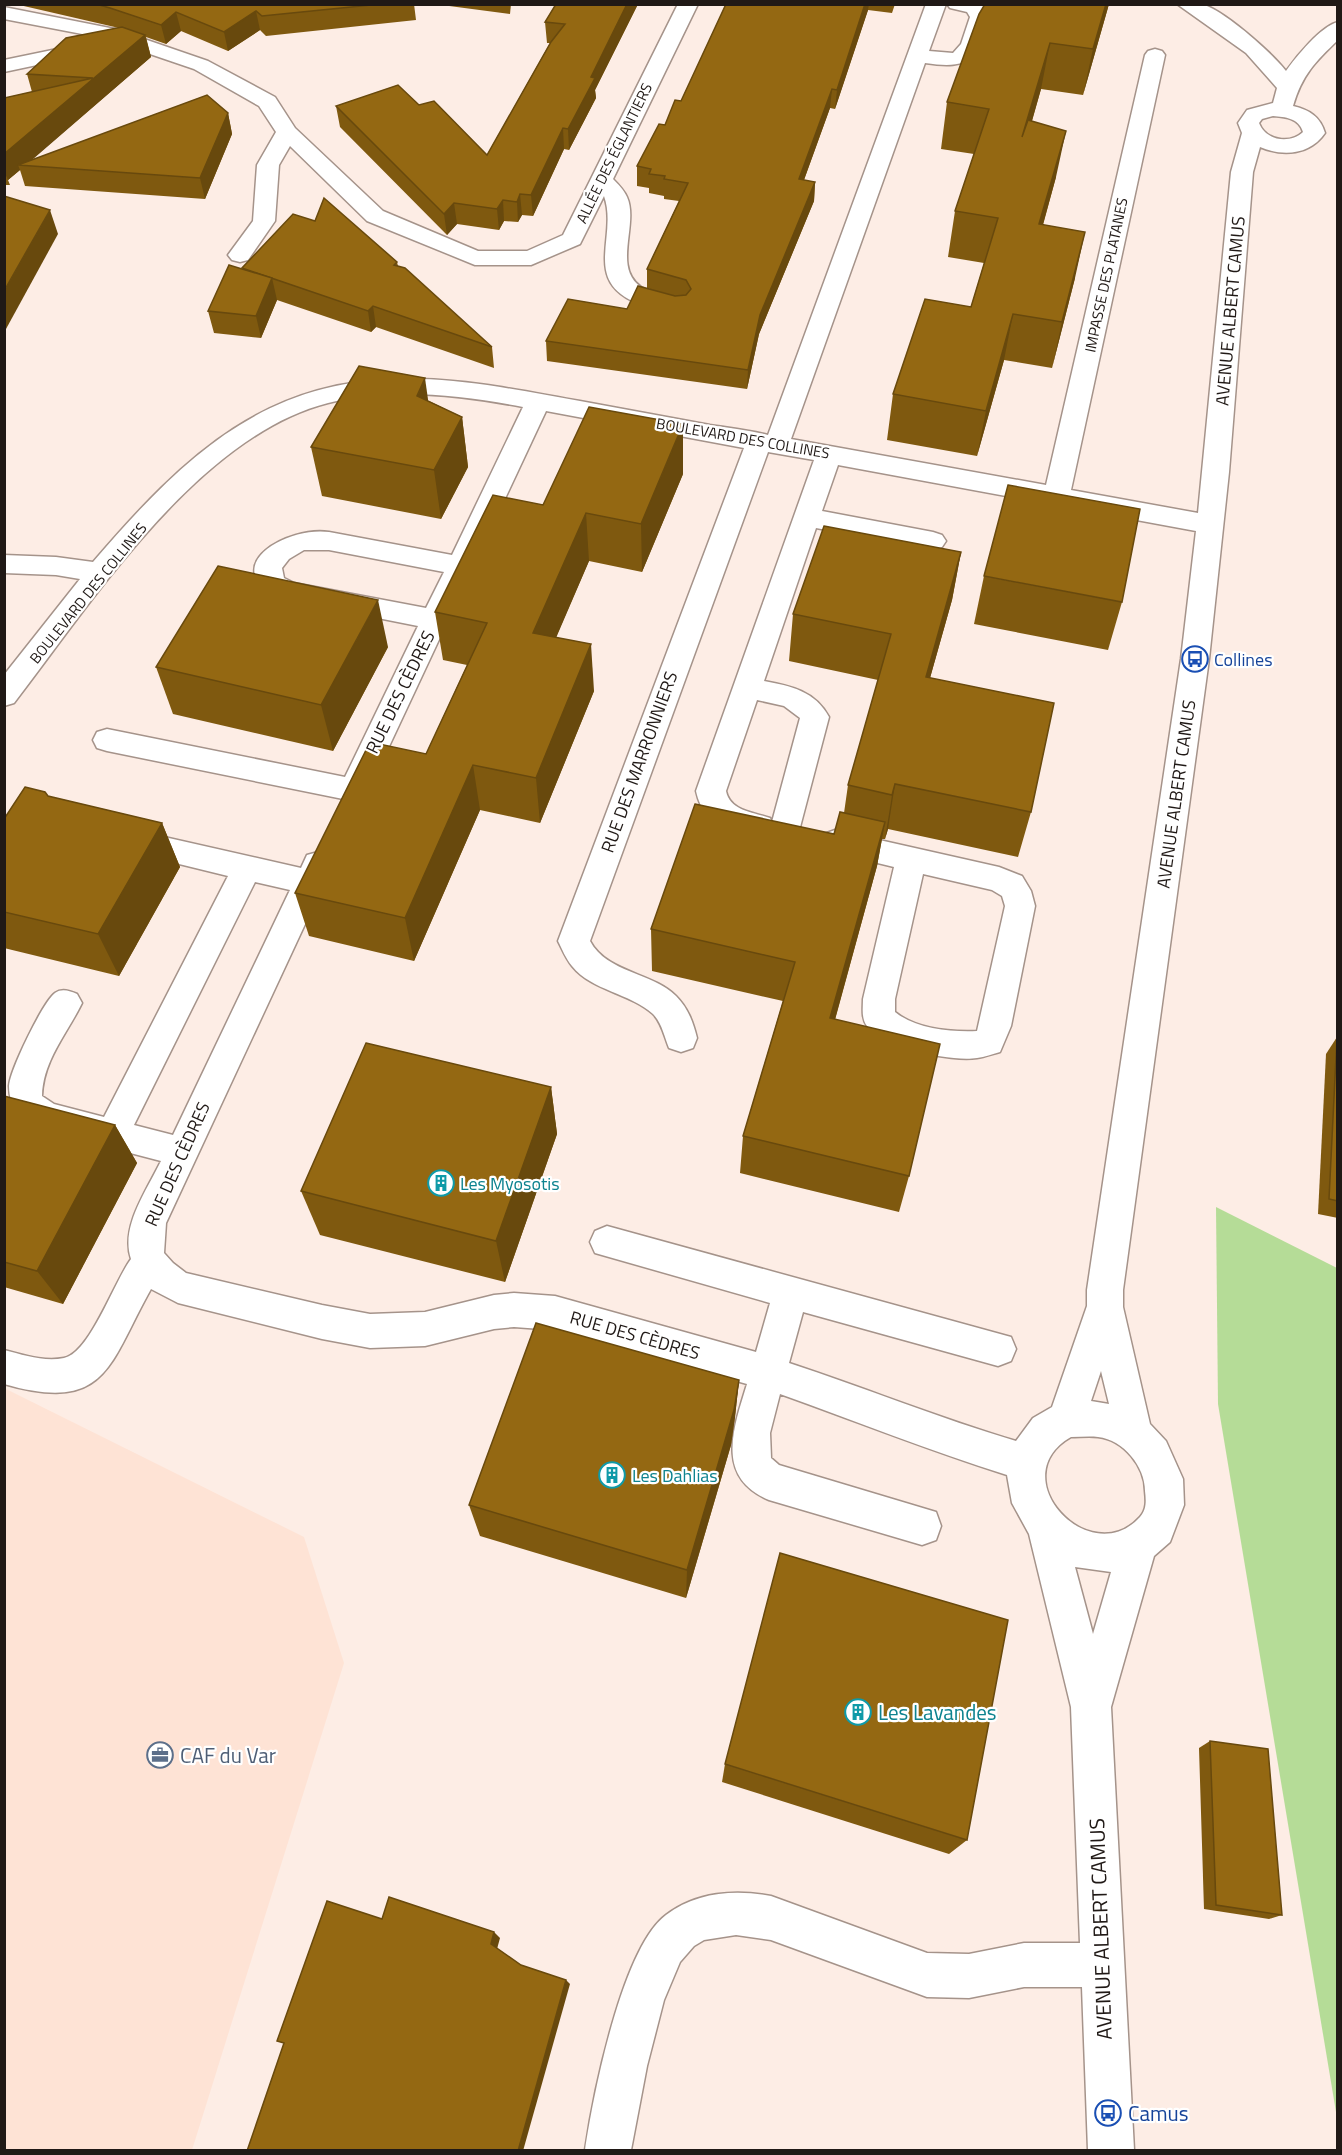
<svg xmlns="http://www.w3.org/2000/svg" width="1342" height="2155" font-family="'Titillium Web',sans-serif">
  <rect width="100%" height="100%" fill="#fdede5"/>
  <path fill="#fee3d5" d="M4,1388L304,1537L344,1663L192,2150H5Z"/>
  <path fill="#b5dc97" d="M1216,1207L1337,1268V2118L1218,1404Z"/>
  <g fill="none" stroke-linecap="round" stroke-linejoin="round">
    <g stroke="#a5938a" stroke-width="3">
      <g id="minor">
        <path d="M678,4H698L613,179C618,184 624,190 627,197C639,224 612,267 641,287C654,296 671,298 685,302L689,307L685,312C672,316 658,310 645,306C578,284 619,238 604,196L580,244L531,265H475L367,221L290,146L279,165L275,221L248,260L240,262L232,260L228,255L253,221L257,165L276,132L259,106L194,69L103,38L4,19V7L115,29L208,61L275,97L295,128L383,211L478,251H527L563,235Z"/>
        <path d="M926,4H946L929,51L953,53L961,44L970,17L967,12L950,8L947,4H982L990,17C977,59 971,70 925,63L791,439L1046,485L1145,55L1148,51L1155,49L1162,51L1165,55L1071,490L1198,513L1231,172L1242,133L1238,123L1247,110L1273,103L1277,88L1246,53L1177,4C1185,4 1194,3 1201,4C1223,9 1272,53 1286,71C1296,57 1321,26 1338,22V40C1315,62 1302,75 1293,106C1309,110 1320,116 1325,133C1310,155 1283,157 1260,147L1253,172L1229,472L1209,659L1123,1290V1307L1150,1424L1166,1441L1183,1479L1184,1505L1170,1542L1154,1556L1111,1707L1134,2150H1088L1082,1987H1024L969,1998L927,1997L771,1940L736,1935L704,1940L694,1946L680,1962L664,2000L647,2066L631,2150H585C593,2096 622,1948 666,1915C696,1892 735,1889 771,1896L927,1953L969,1954L1024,1943H1080L1071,1707L1029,1534L1012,1503L1007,1475C930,1451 856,1421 780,1394L770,1433L771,1458L779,1465L936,1512L941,1526L936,1540L922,1545L769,1500C714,1477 734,1427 747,1384L555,1330L514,1327L494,1329L425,1346L370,1348L322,1339L178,1303L151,1289C109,1363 108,1414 4,1384V1350C24,1355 44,1362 64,1358C90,1353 115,1280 131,1259C120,1227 147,1190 161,1161L46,1131L18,1117C13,1107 9,1098 9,1086C10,1070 43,1002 55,993C62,988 70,991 77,994L82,1003C67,1034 43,1060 42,1096L54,1104L104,1117L228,876L118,849L114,841L118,833L129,829L301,868L307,855L318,852L329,855L333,864L166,1223L164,1253L173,1263L186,1273L322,1305L370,1314L425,1312L494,1295L514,1293L555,1296L756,1352L770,1303L595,1253L590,1242L595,1231L607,1226L1011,1337L1016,1349L1011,1361L998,1366L803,1312L789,1363C865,1388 939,1418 1016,1441L1033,1418L1052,1407L1087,1306V1290L1181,659L1196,531L838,465L822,511L933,532L942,535L946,541L942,547L933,550L816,528L764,681C791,686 815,691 829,717L799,831L795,839L784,843L773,839L770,833C754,842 721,831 708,817C702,810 698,800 696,791L814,460L768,452L590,941C607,973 652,972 676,996C688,1008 693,1022 697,1038L693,1048L681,1052L669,1048C664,1036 662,1023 653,1014C630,993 592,991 572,966C566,959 562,949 558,941L744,448L546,411L371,785L363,798L353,801L107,751L97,748L93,740L97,732L107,729L345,777L418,626L277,598C218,565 288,526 329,532L452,555L523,407C460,395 392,387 328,403C198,436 92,602 14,703L4,706V675L80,579L56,575L4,573V555L56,557L93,562C185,455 268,374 419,379C473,380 527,392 580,401C623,409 667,417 710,425C729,428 749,430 768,435ZM1273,116C1285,117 1299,118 1303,132C1290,144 1266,141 1259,123L1262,119ZM304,550H329L444,572L426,608L294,583L284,578L282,568L289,559ZM757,700L784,706L800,718L772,822L770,818C753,812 730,811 726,791ZM255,882L290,890L173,1135L134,1125ZM1101,1371L1109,1404L1091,1401ZM1071,1437C1080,1437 1090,1436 1098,1437C1124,1440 1145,1467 1145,1491C1146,1500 1147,1509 1140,1517C1090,1572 1001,1477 1071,1437ZM1075,1567L1111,1572L1093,1634Z"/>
        <path d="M91,42L98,44L101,48L98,52L4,72V60Z"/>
        <path d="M835,830L999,867L1022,876L1031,891L1035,906L1011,1026L1000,1052C992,1054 985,1057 977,1058C951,1062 883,1048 867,1026C861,1018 863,1008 863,999L894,867L824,850L820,842L824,834ZM923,874L992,890L1002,896L1005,906L977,1031C950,1032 916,1029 895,1012V999Z"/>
      </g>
    </g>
    <use href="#minor" fill="#fff" fill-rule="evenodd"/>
  </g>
  <g fill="#7f590f">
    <path d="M15,4H414L416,20L266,36L260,30L228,51L181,31L166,44L146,37L151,57L31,160L228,113L232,134L205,199L25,186L20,170L8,180L10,185H4V98L32,92L27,74L119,28Z"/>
    <path d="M434,4H511L510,14Z"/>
    <path d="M556,4H638L595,90L596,98L569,150L564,149L533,216L522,215L518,222L504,221L499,230L457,224L447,235L340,127L336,106L419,105L487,155L550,43H547L545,22Z"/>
    <path d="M726,4H895L892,13L868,10L835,109L830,108L804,180L815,182L814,201L759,334L747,389L547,361L546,341L665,294L647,288V269L679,201L664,199V196L649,193V188L637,186V166L681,101Z"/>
    <path d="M1109,4L1083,95L1041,89L1032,121L1056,177L1043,225L1075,278L1052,368L1004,360L977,456L887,440L893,394L971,307L984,263L948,257L955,211L974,154L941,149L947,102Z"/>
    <path d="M397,262L398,266L492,347L494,368L376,327L371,332L277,300L261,338L214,333L208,311L242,269Z"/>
    <path d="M429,401L462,417L468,467L441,519L322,496L311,447Z"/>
    <path d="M683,474L642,572L589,561L556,637L594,691L540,823L480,810L414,961L309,936L295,893L426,754L467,665L443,660L435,612L543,505Z"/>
    <path d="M961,552L952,600L930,678L1031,812L1018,857L888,829L885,839H882L877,866L835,1020L909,1176L899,1212L740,1173L743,1136L783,1001L652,971L651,929L834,834L844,813L848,785L878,680L789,661L793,614Z"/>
    <path d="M984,576L1122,602L1108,650L974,624Z"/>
    <path d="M388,647L333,751L173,714L156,667Z"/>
    <path d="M48,796L162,823L180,867L119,976L4,948V819Z"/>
    <path d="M1337,1037H1338V1218L1318,1214L1326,1054Z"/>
    <path d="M551,1087L557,1134L505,1282L320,1235L301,1191Z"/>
    <path d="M4,1096L115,1125L137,1163L63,1304L4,1287Z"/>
    <path d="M739,1380L735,1417L731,1445L686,1598L480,1536L469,1505Z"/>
    <path d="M1210,1741L1282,1915L1269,1919L1204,1909L1199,1748Z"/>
    <path d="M725,1764L967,1840L949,1854L722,1782Z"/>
  </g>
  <g fill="#68490d">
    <path d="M627,4H638L595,90L596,98L569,150L568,129L591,77Z"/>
    <path d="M865,4H869L868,10L835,109L837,90Z"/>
    <path d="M1106,4H1109L1083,95L1093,49Z"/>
    <path d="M256,11L260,30L228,51L224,32Z"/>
    <path d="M176,12L181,31L166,44L161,25Z"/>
    <path d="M145,35L151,57L25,166L18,165L20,170L8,180L4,171V154Z"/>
    <path d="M1050,43L1041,89L1014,183L1022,137Z"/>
    <path d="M832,89L830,108L797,199L799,179Z"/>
    <path d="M228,113L232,134L205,199L200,178Z"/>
    <path d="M563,128L564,149L533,216L531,195Z"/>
    <path d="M1066,131L1056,177L1030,271L1039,224Z"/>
    <path d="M815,182L814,201L759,334L747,389L748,370L760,315Z"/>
    <path d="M520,194L522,215L518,222L517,202Z"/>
    <path d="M503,200L504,221L499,230L497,209Z"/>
    <path d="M454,203L457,224L447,235L444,214Z"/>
    <path d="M50,210L58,234L6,329L4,326V291Z"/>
    <path d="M1085,232L1075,278L1052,368L1062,322Z"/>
    <path d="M272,278L277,300L261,338L256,316Z"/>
    <path d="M373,306L376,327L371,332L368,311Z"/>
    <path d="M1013,314L1004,360L977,456L986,411Z"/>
    <path d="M425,378L432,428L417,396Z"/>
    <path d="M462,417L468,467L441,519L434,470Z"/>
    <path d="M683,424V474L642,572L641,524Z"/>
    <path d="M586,513L589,561L538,680L533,633Z"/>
    <path d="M961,552L952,600L917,724L926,677Z"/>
    <path d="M378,600L388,647L333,751L321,705Z"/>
    <path d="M591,644L594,691L540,823L536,778Z"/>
    <path d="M473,765L480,810L414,961L405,918Z"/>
    <path d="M895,784L888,829L885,839L892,795Z"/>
    <path d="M885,822L877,866L824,1059L830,1018Z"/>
    <path d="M162,823L180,867L119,976L98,934Z"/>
    <path d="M551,1087L557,1134L505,1282L496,1241Z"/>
    <path d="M115,1125L137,1163L63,1304L37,1271Z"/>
    <path d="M739,1380L735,1417L731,1445L686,1598L687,1570Z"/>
    <path d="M494,1932L500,1938L497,1949L491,1944Z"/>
    <path d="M566,1980L570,1984L523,2151H518Z"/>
  </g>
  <g fill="#946812" stroke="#68490d" stroke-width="1.5">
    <path d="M96,4H381L262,16L256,11L224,32L176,12L161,25L110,8Z"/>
    <path d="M556,4H627L591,77L595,78L568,129L563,128L531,195L520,194L517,202L503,200L497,209L454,203L444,214L336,106L398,85L419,105L434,101L487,155L551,42L565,24L545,22Z"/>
    <path d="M726,4H865L837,90L832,89L799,179L815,182L760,315L748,370L546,341L568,299L627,309L638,286L675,296L686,295L691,289L686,280L647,269L688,183L664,179L665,176L649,174L651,169L637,166L659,124L665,125L675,100L681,101Z"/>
    <path d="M985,4H1106L1093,49L1050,43L1022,137L1028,120L1066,131L1039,224L1085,232L1062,322L1013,314L986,411L893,394L925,299L971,307L998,218L955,211L989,109L947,102L979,14Z"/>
    <path d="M122,27L145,35L4,154V98L93,78L27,74L66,38Z"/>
    <path d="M207,95L228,113L200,178L18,165Z"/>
    <path d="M4,196L50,210L4,291Z"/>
    <path d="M324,198L397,262L394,265L405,268L492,347L373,306L368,311L242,268L293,214L315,221Z"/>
    <path d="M229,265L272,278L256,316L208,311Z"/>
    <path d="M359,366L425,378L417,396L462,417L434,470L311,447Z"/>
    <path d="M589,407L683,424L641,524L586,513L533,633L591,644L536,778L473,765L405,918L295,893L370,742L426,754L487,623L435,612L493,495L543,505Z"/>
    <path d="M1008,485L1140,509L1122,602L984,576Z"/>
    <path d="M824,526L961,552L926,677L1054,703L1031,812L895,784L892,795L848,785L891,634L793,614Z"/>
    <path d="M218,566L378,600L321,705L156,667Z"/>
    <path d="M25,787L45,792L48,796L162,823L98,934L4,912V819Z"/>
    <path d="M695,804L834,834L840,812L885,822L830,1018L940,1044L909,1176L743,1136L795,962L651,929Z"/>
    <path d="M1337,1037H1338V1201L1329,1199Z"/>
    <path d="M366,1043L551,1087L496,1241L301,1191Z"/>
    <path d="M4,1096L115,1125L37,1271L4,1262Z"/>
    <path d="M536,1323L739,1380L734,1410L687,1570L469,1505Z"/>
    <path d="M780,1553L1008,1620L967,1840L725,1764Z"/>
    <path d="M1210,1741L1268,1749L1282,1915L1216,1905Z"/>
    <path d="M389,1897L494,1932L491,1944L521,1965L566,1980L518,2151H247L284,2043L277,2041L327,1901L382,1919Z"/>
  </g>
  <defs>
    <g id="bus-ring" transform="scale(1.35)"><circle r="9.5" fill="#fff" stroke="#1a4fb4" stroke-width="1.5"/><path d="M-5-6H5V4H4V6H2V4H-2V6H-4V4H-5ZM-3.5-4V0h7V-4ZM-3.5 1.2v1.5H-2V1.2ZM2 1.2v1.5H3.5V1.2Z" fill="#1a4fb4"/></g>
    <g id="building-ring" transform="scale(1.35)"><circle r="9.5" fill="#fff" stroke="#0f9aa8" stroke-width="1.5"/><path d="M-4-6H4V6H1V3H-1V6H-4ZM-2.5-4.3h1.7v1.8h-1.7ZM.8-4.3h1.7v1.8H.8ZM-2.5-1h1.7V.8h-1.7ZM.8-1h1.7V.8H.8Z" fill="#0f9aa8"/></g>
    <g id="office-ring" transform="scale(1.35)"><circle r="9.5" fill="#fff" stroke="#5c6f8a" stroke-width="1.5"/><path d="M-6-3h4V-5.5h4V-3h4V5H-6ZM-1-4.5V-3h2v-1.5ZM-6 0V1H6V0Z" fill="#5c6f8a"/></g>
  </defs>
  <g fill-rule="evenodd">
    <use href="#bus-ring" x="1195" y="659"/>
    <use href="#building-ring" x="441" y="1183"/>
    <use href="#building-ring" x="612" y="1475"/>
    <use href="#building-ring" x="858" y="1712"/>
    <use href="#office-ring" x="160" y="1755"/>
    <use href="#bus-ring" x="1108" y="2113"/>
  </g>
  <g text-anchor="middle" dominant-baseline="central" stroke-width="4.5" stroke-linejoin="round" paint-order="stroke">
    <g font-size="15" fill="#201916" stroke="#fff">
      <text transform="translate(614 153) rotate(-64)">ALLÉE DES ÉGLANTIERS</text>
      <text transform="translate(1106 275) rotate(-78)">IMPASSE DES PLATANES</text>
      <text transform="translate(743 438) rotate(10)">BOULEVARD DES COLLINES</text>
      <text transform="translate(88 593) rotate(-51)">BOULEVARD DES COLLINES</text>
    </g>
    <g font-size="18" fill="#201916" stroke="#fff">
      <text transform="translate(1230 311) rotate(-85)">AVENUE ALBERT CAMUS</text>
      <text transform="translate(400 692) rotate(-64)">RUE DES CÈDRES</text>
      <text transform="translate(639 762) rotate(-70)">RUE DES MARRONNIERS</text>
      <text transform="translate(1176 794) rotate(-82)">AVENUE ALBERT CAMUS</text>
      <text transform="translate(177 1164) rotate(-66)">RUE DES CÈDRES</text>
      <text transform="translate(635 1335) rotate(16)">RUE DES CÈDRES</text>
    </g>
    <g font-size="18" fill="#164399" stroke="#fff" text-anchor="start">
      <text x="1214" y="659">Collines</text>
    </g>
    <g font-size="18" fill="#0d838f" stroke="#fff" text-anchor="start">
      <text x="460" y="1183">Les Myosotis</text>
      <text x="632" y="1475">Les Dahlias</text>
    </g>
    <g font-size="21" fill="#0d838f" stroke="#fff" text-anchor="start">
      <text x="878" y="1712">Les Lavandes</text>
    </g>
    <g font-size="21" fill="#4e5e75" stroke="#fff" text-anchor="start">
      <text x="180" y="1755">CAF du Var</text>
    </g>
    <g font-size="21" fill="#201916" stroke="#fff">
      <text transform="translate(1100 1929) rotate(-92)">AVENUE ALBERT CAMUS</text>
    </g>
    <g font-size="21" fill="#164399" stroke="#fff" text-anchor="start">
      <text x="1128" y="2113">Camus</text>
    </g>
  </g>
  <rect width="1342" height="2155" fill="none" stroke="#201916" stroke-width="12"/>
</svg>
